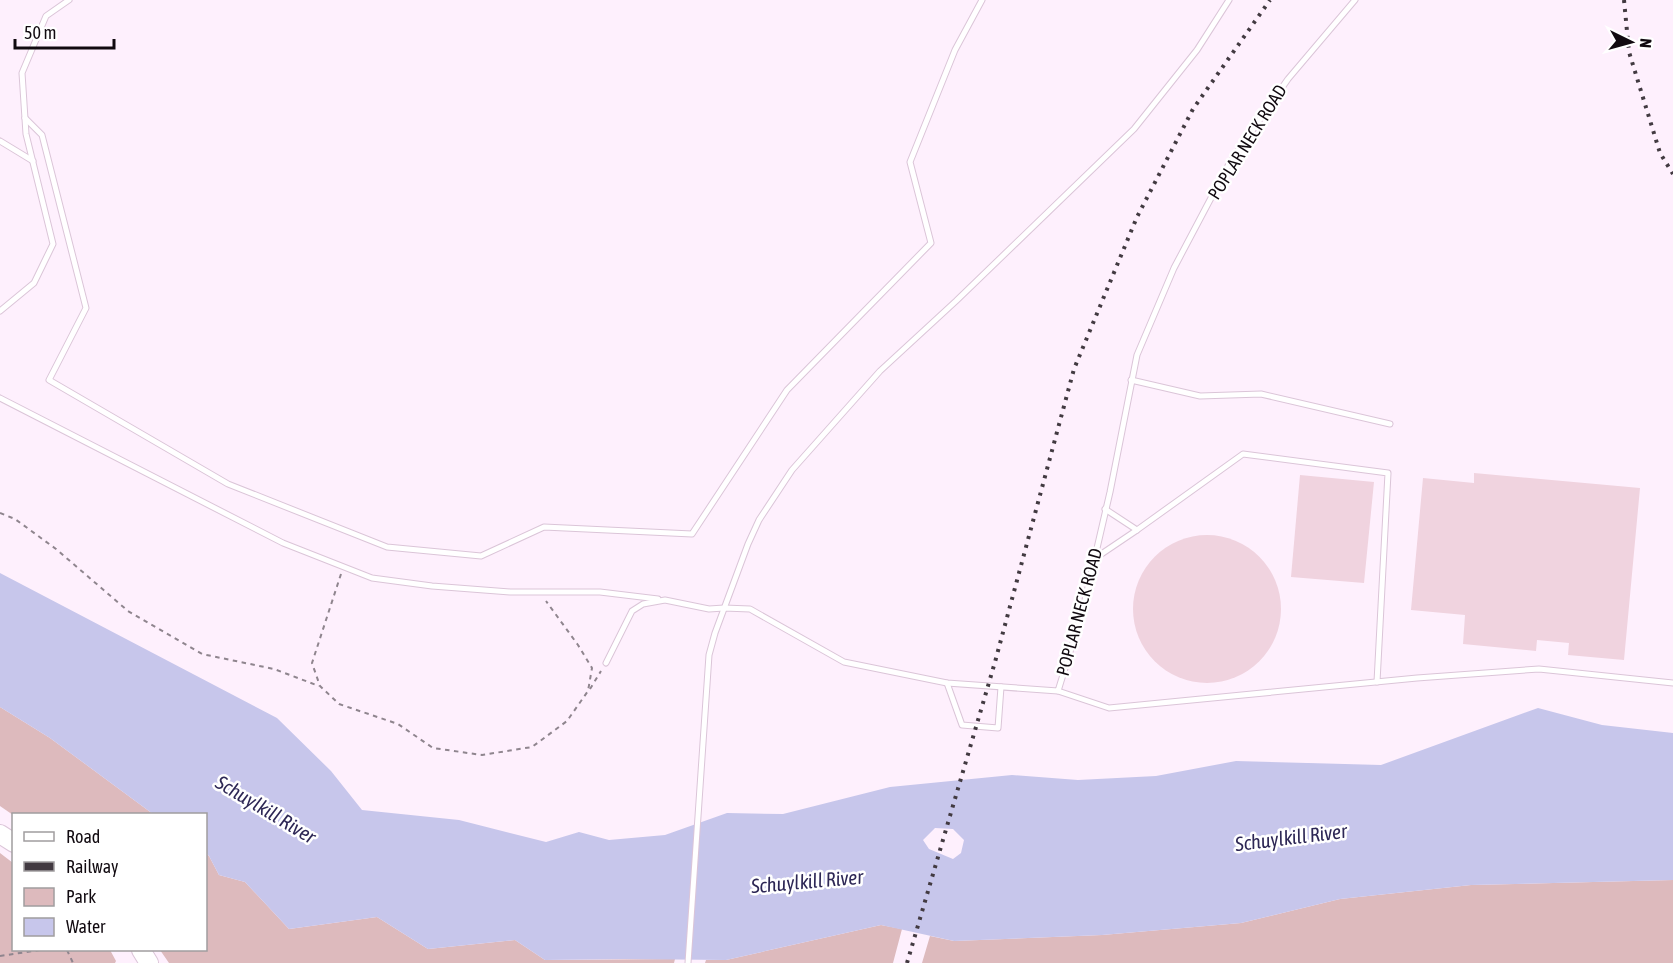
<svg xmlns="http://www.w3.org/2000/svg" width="1673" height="963" font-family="'Asap Condensed',sans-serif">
  <rect width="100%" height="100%" fill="#fef0fd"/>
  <g fill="#ddbabd">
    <path d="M0,707L50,738L153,814L13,815L0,806Z"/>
    <path d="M0,853L13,863L14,950H110L116,961L115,963H0Z"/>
    <path d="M206,853L209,856L219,875L245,882L289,929L377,917L428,949L515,940L545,960L675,959L674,963H169L160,950H206Z"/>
    <path d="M1673,880V963H922L930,936L954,941L1102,935L1241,923L1340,899L1471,885Z"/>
    <path d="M881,925L902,929L893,963H705L706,960H726Z"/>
  </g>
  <path fill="#c7c6eb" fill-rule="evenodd" d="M0,573L277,718L331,771L362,810L459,820L546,842L579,832L609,840L665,835L727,813L783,814L890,787L1012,775L1078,780L1156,776L1236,761L1381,765L1538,708L1602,725L1673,733V880L1471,885L1340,899L1241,923L1102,935L954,941L881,925L726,960L625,959L545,960L515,940L428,949L377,917L289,929L245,882L219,875L209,856L206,853V814H153L50,738L0,707ZM935,828L953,829L964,840L961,853L953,859L929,849L923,840Z"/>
  <g fill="#f0d3df">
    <path d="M1474,473L1640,488L1624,660L1568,655L1569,643L1537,640L1536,651L1463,644L1465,615L1411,610L1423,478L1474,483Z"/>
    <path d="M1300,475L1374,482L1364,583L1291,577Z"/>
    <circle cx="1207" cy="609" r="74"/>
  </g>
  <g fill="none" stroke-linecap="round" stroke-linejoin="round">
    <g stroke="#dbc5d8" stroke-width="7">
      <g id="service">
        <path d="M25,118L42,135L86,308L49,380L228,484L387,547L481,556L544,527L692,534L787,390L931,243L910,162L955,50L982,0"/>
        <path d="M0,141L33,161"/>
        <path d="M0,311L34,283L53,244L26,134L22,73L46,16L69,0"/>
        <path d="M1131,380L1200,396L1261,394L1390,424"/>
        <path d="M0,398L283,543L372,578L432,586L510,592H600L658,599"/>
        <path d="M1105,509L1137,530"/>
        <path d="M1094,559L1137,530L1243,454L1388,473L1377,682"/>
        <path d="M606,663L632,611L643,604L665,600L709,609L724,608L750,609L844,662L947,683L1058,691L1082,613L1110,492L1137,355L1174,268L1229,164L1288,79L1355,0"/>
        <path d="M947,683L962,725L998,728L1001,687"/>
        <path d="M1058,691L1109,708L1417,678L1539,669L1673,683"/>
        <path d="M688,963L709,655L715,633L748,544L759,520L792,470L880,371L956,301L1134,129L1197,50L1229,0"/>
      </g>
    </g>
    <g stroke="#dbc5d8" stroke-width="20">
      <g id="primary">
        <path d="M0,834L14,843"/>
        <path d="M141,950L149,963"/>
      </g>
    </g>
    <g stroke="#8f858e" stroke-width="2" stroke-dasharray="4.5 4.5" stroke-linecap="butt">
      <path d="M0,513L15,519L56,549L128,611L202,654L274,669L319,686"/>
      <path d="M341,574L312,663L320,686L339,704L398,724L433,748L482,755L532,747L567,721L588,691L592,668L578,645L546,601"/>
      <path d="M590,689L601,671"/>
      <path d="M67,950L73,963"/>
      <path d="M0,956L40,950"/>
    </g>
    <use href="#service" stroke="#fff" stroke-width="5"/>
    <use href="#primary" stroke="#fff" stroke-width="18"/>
    <g stroke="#423a41" stroke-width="4" stroke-dasharray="3 6" stroke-linecap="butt">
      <path d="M1624,0L1629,52L1660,153L1673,174"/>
      <path d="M907,963L995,662L1074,369L1137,217L1193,109L1270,0"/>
    </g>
  </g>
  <g text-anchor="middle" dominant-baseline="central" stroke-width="5" stroke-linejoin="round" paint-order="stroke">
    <g font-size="18" fill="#110a10" stroke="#fff">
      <text transform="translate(1247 142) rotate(-58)">POPLAR NECK ROAD</text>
      <text transform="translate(1079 612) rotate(-75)">POPLAR NECK ROAD</text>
    </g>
    <g font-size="20" font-style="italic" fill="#2d2755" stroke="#fff">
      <text transform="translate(266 809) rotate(31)">Schuylkill River</text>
      <text transform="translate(1291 837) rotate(-7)">Schuylkill River</text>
      <text transform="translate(807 881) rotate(-5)">Schuylkill River</text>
    </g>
  </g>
  <rect x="12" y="813" width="195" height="138" fill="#ffffff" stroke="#a09d9f" stroke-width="1.5"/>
  <rect x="24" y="832" width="30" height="9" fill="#ffffff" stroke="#a09d9f" stroke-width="1.5"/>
  <text x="66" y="843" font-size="18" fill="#110a10">Road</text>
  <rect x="24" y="862" width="30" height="9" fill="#423a41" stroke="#a09d9f" stroke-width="1.5"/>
  <text x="66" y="873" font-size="18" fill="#110a10">Railway</text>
  <rect x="24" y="888" width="30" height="18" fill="#ddbabd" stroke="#a09d9f" stroke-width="1.5"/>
  <text x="66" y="903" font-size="18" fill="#110a10">Park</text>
  <rect x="24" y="918" width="30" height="18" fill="#c7c6eb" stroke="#a09d9f" stroke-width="1.5"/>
  <text x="66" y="933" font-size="18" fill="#110a10">Water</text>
  <g transform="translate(1631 42) rotate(95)" stroke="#ffffff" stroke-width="4.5" paint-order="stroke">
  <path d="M0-4.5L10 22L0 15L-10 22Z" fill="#110a10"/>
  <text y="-9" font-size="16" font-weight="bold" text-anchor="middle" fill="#110a10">N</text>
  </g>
  <path d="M15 39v9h99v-9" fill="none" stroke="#110a10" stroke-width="3"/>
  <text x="24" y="39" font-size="18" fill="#110a10" stroke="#ffffff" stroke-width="4.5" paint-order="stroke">50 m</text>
</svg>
